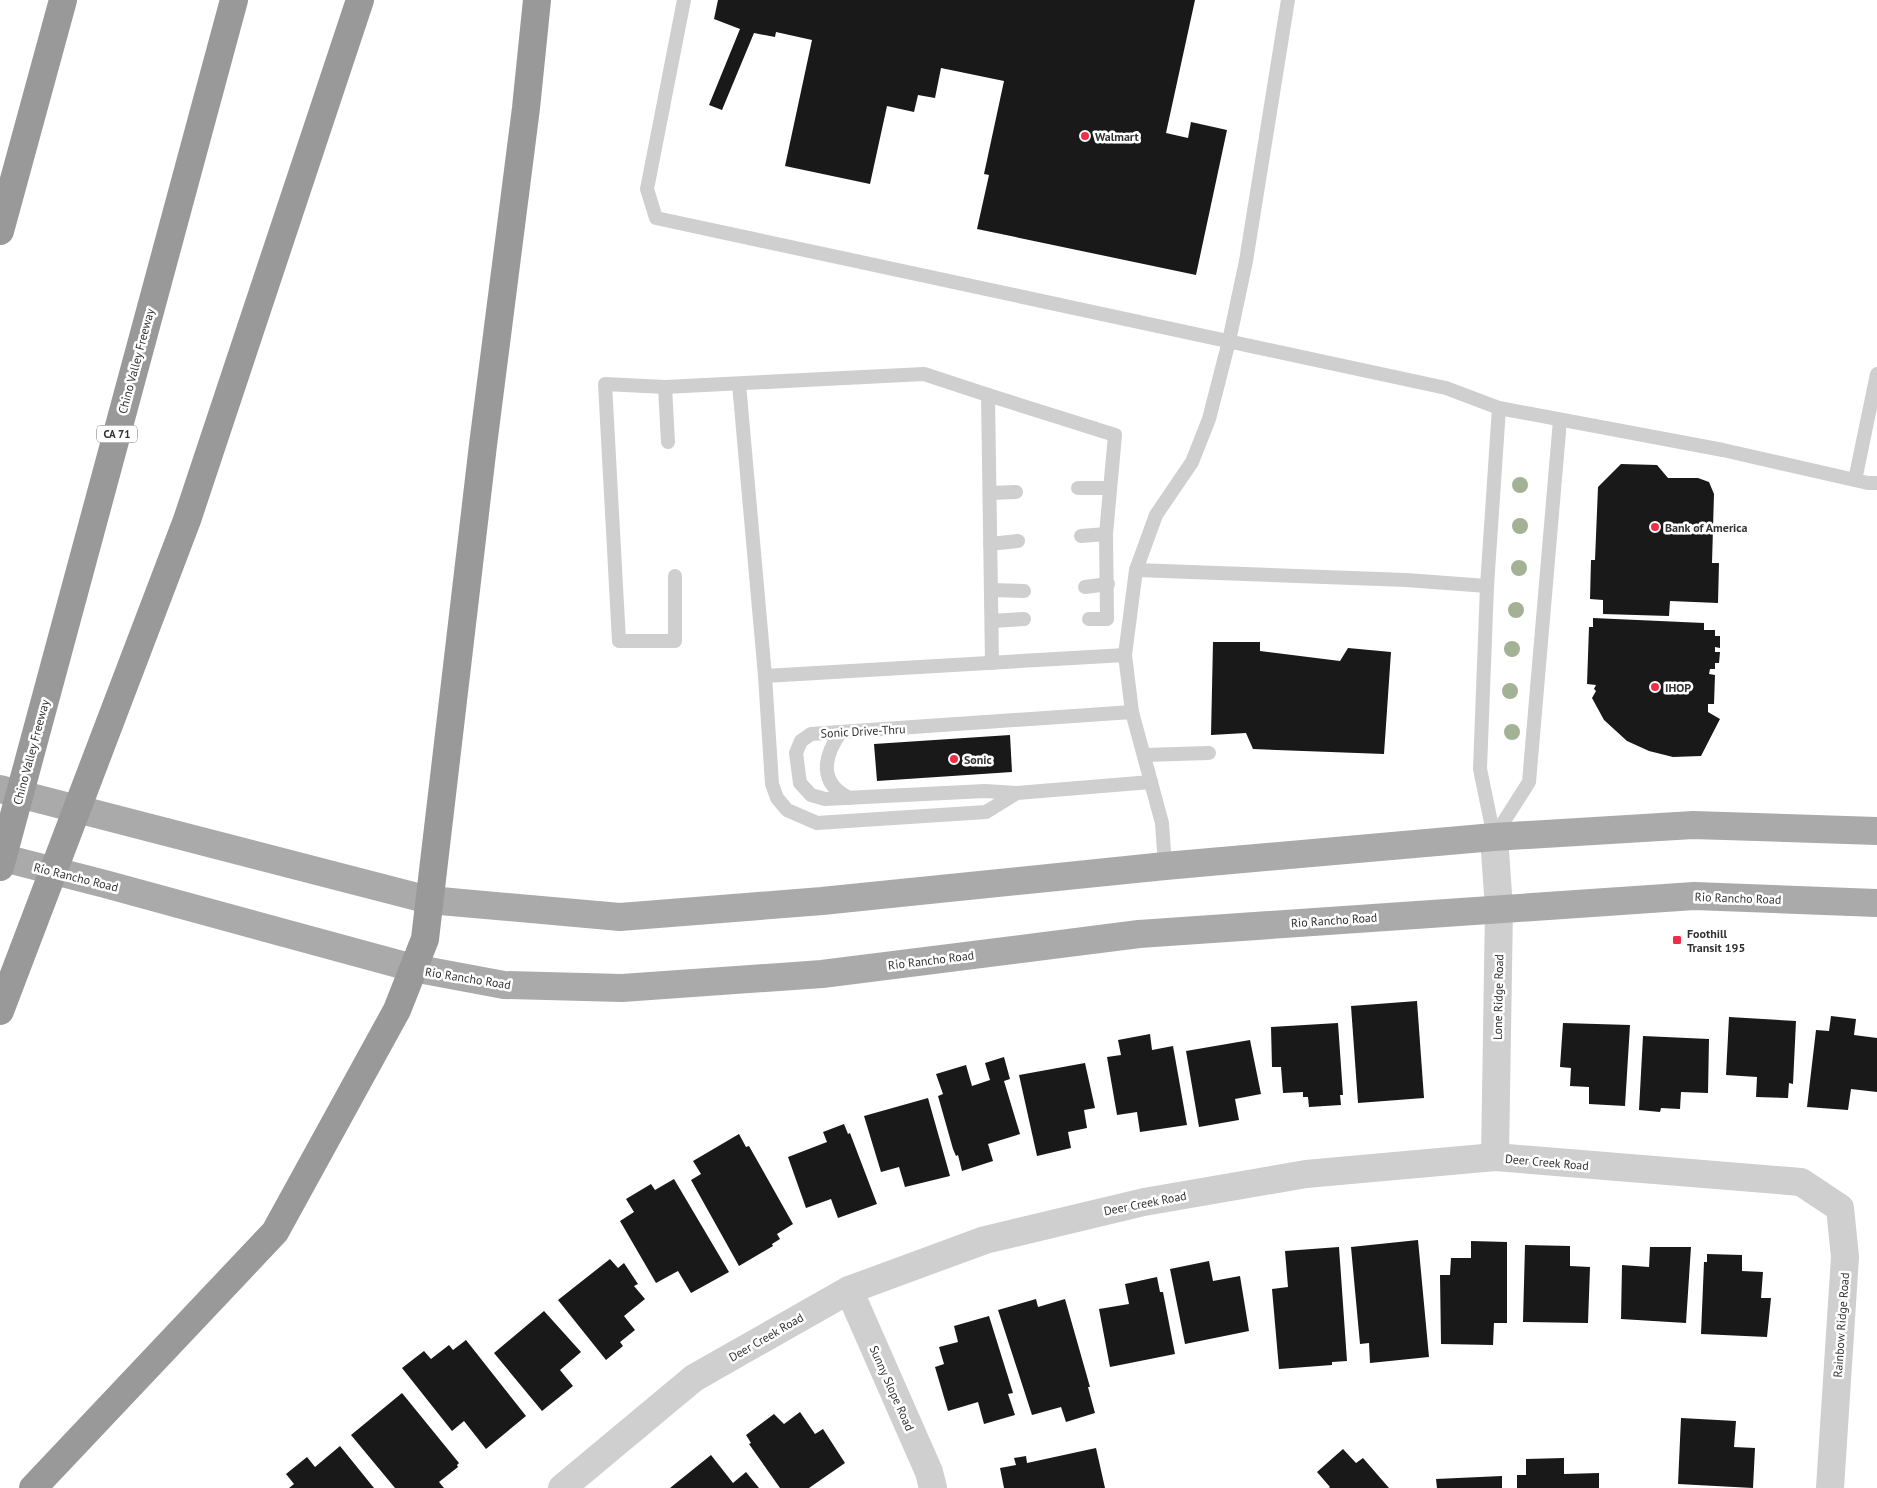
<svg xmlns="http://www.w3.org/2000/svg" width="1877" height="1488" font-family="'PT Sans',sans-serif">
  <rect width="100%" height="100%" fill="#fff"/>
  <g fill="#191919">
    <path d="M718,0H1195L1166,133L1188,138L1191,122L1227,130L1196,275L977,229L989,175L984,174L1004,81L941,68L935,98L918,95L914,112L887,106L870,184L785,166L812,40L776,32L775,37L754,33L722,110L709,105L740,29L714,19Z"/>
    <path d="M1621,464L1657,465L1668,478H1698L1709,482L1714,494L1712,563H1719L1718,603L1670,601L1669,616L1603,614V600L1590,599L1591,560H1595L1598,487Z"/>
    <path d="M1593,618L1704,623V630H1715V636H1720V648L1715,647V652H1720L1719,663H1715V669H1710L1709,674L1715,675L1714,704H1708V712L1720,719L1701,756L1673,757L1649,751L1627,741L1604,720L1592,698L1596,691L1594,689L1596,685L1587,684L1589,627H1593Z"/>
    <path d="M1213,642H1260V651L1340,661L1348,648L1391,652L1384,754L1253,749L1246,733L1211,735Z"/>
    <path d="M1010,735L1012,772L877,781L874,744Z"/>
    <path d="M1417,1001L1424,1098L1358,1103L1351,1006Z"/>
    <path d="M1831,1016L1856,1019L1854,1035L1877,1038V1092L1851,1089L1848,1110L1807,1107L1816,1030L1829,1031Z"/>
    <path d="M1729,1017L1796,1021L1793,1084L1789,1083L1788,1098L1756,1097L1757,1077L1726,1075Z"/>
    <path d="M1338,1023L1343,1095H1340L1341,1105L1309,1107L1308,1097H1303V1092L1283,1093L1281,1067H1272L1271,1027Z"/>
    <path d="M1563,1023L1630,1025L1625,1106L1589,1104V1087L1570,1086L1571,1068L1560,1067Z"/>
    <path d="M1150,1034L1152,1050L1173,1046L1187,1125L1140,1132L1137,1112L1117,1115L1107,1057L1121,1055L1118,1040Z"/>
    <path d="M1643,1036L1709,1039L1708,1093L1681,1092L1680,1109L1661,1108L1660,1112L1639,1110Z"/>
    <path d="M1250,1040L1261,1094L1235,1099L1239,1120L1199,1127L1186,1051Z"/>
    <path d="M1004,1057L1010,1079L1004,1081L1020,1134L988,1144L993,1161L962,1171L958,1155L956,1156L953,1149L938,1096L943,1094L936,1074L966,1065L972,1086L990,1080L985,1063Z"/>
    <path d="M1085,1063L1095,1108L1084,1110L1087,1128L1068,1132L1071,1148L1037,1156L1019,1075Z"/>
    <path d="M928,1098L950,1176L905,1187L899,1167L881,1172L864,1116Z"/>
    <path d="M844,1124L848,1134L850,1133L877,1204L838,1218L831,1199L806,1208L788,1157L827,1142L823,1132Z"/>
    <path d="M739,1134L746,1147L749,1146L793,1224L777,1234L780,1239L772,1244L773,1246L739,1266L691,1180L701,1174L693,1161Z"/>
    <path d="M674,1179L729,1272L691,1293L678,1271L656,1283L620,1221L634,1212L626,1199L651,1184L655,1190Z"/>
    <path d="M1418,1240L1429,1357L1370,1363L1369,1343L1360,1344L1351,1247Z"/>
    <path d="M1471,1241L1507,1242V1323H1494L1493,1345L1441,1344L1440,1275H1450L1451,1258H1471Z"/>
    <path d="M1525,1245L1570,1246V1266L1590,1267L1588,1323L1523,1322Z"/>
    <path d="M1339,1247L1347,1361L1332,1362V1365L1279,1369L1272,1289L1288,1287L1285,1251Z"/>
    <path d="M1650,1247H1691L1686,1323L1621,1319L1622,1265L1649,1267Z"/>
    <path d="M1707,1254L1742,1255V1271L1763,1272L1761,1298H1771L1767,1337L1701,1334L1704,1262H1707Z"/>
    <path d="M610,1259L618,1268L624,1263L638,1284L634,1286L645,1299L624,1316L635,1330L620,1342L623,1346L606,1360L558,1300Z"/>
    <path d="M1209,1261L1213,1281L1240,1276L1249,1331L1185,1344L1170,1269Z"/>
    <path d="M1157,1277L1160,1292H1163L1175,1354L1110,1367L1099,1309L1129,1304L1125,1284Z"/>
    <path d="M1036,1299L1038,1307L1065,1299L1090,1387H1088L1095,1413L1066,1422L1061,1407L1032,1415L998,1310Z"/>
    <path d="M544,1311L581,1352L560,1370L573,1386L542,1411L494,1353Z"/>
    <path d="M989,1316L1013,1393L1008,1394L1015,1415L984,1424L978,1402L948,1411L935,1367L944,1364L939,1347L958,1342L954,1326Z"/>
    <path d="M466,1340L526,1416L486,1449L464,1421L452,1431L402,1368L424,1351L431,1359L449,1345L453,1350Z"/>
    <path d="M402,1393L459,1463L457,1465L458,1467L439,1482L444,1488H395L351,1435Z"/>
    <path d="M800,1412L815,1434L823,1429L845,1463L809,1488H780L749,1444L751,1443L746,1435L774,1414L784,1424Z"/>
    <path d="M1681,1418L1736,1421L1734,1447L1755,1448L1753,1488L1678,1484Z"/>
    <path d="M340,1446L374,1488H289L294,1484L286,1474L307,1457L315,1467Z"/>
    <path d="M1096,1448L1105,1488H1004L1000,1468L1016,1465L1014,1458L1026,1456L1027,1463Z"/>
    <path d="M1343,1449L1356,1463L1363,1458L1389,1488H1329L1330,1487L1317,1472Z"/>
    <path d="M711,1455L733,1483L746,1472L759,1488H670Z"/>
    <path d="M1564,1458V1474L1599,1473V1488H1517V1475H1526V1459Z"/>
    <path d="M1502,1476V1488H1437L1436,1479Z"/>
  </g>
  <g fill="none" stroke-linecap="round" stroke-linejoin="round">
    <g stroke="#cfcfcf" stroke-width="14">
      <path d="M684,0L647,189L656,218L1446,388L1499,408L1723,450L1868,483H1877"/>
      <path d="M739,384L765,676L772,784L777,798L787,810L817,823L986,812L1017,793L1151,782"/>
      <path d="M665,387L668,442"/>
      <path d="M988,395L1115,435L1106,534L1107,619H1089"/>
      <path d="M1855,480L1877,374"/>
      <path d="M1078,488H1109"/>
      <path d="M990,493L1016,492"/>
      <path d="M1081,536L1106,534"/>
      <path d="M990,544L1018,541"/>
      <path d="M1136,570L1406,580L1487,586"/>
      <path d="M675,576V641H619L605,384L665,387L924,374L988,395L992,663"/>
      <path d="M1085,587L1108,584"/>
      <path d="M991,590L1024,591"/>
      <path d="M992,621L1024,619"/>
      <path d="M765,676L1125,655"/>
      <path d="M840,733C823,758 819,783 849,798"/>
      <path d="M1144,755L1209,753"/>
      <path d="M1017,793L985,791L825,799L811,795L800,783L796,753L801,741L811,734L1132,712"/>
      <path d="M1494,837L1480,769L1487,586L1499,408"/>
      <path d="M1494,837L1529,782L1560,420"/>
      <path d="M1165,866L1162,823L1132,712L1125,655L1136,570L1156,515L1192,462L1209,419L1229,341L1246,261L1288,0"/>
    </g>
    <g stroke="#cfcfcf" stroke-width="28">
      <path d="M1494,837L1499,908L1495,1157"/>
      <path d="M849,1290L929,1472L933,1488"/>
      <path d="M562,1488L694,1378L849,1290L985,1240L1144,1202L1306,1174L1495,1157L1801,1182L1840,1208L1845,1257L1830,1488"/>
    </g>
    <g stroke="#aaa" stroke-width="28">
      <path d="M0,789L429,900L620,917L822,901L1165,866L1494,837L1693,825L1877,831"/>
      <path d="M0,857L105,884L413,968L504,985L622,988L822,974L1139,934L1694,896L1877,903"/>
    </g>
    <g stroke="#999" stroke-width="28">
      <path d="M0,231L63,0"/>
      <path d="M0,867L234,0"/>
      <path d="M0,1011L187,520L360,0"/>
      <path d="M33,1488L275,1232L397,1010L425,939L483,445L526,108L537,0"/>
    </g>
  </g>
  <g fill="#a3b194">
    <circle cx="1520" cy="485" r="8"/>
    <circle cx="1520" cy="526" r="8"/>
    <circle cx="1519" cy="568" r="8"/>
    <circle cx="1516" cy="610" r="8"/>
    <circle cx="1512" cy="649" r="8"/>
    <circle cx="1510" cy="691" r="8"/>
    <circle cx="1512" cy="732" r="8"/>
  </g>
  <g fill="#ee2e46" stroke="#fff" stroke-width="2">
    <circle cx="1085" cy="136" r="5"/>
    <circle cx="1655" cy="527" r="5"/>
    <circle cx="1655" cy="687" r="5"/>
    <circle cx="954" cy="759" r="5"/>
    <rect x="1672" y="935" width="10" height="10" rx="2.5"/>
  </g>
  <g text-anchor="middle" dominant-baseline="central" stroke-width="5" stroke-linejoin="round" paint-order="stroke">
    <rect fill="#fff" stroke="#707070" stroke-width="1" x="97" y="425.5" width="40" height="17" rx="4"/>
    <g font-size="11" font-weight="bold" fill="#323232">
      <text x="117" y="434">CA 71</text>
    </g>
    <g font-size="12" font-weight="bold" fill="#323232" stroke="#fff" text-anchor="start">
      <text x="1095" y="136">Walmart</text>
      <text x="1665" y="527">Bank of America</text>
      <text x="1665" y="687">IHOP</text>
      <text x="964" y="759">Sonic</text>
      <text x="1687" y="933">Foothill<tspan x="1687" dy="14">Transit 195</tspan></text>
    </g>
    <g font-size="12" fill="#323232" stroke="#fff">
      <text transform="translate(136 361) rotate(-75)">Chino Valley Freeway</text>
      <text transform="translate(863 731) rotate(-3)">Sonic Drive-Thru</text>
      <text transform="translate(31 752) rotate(-75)">Chino Valley Freeway</text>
      <text transform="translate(76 877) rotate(14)">Rio Rancho Road</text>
      <text transform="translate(1738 898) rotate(2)">Rio Rancho Road</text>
      <text transform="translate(1334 920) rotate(-4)">Rio Rancho Road</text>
      <text transform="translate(931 960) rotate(-7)">Rio Rancho Road</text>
      <text transform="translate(468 978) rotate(9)">Rio Rancho Road</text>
      <text transform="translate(1498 997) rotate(-89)">Lone Ridge Road</text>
      <text transform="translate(1547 1162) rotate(5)">Deer Creek Road</text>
      <text transform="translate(1145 1203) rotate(-11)">Deer Creek Road</text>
      <text transform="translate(1841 1325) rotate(-86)">Rainbow Ridge Road</text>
      <text transform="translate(766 1337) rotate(-30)">Deer Creek Road</text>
      <text transform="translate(892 1388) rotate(66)">Sunny Slope Road</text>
    </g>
  </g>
</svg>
